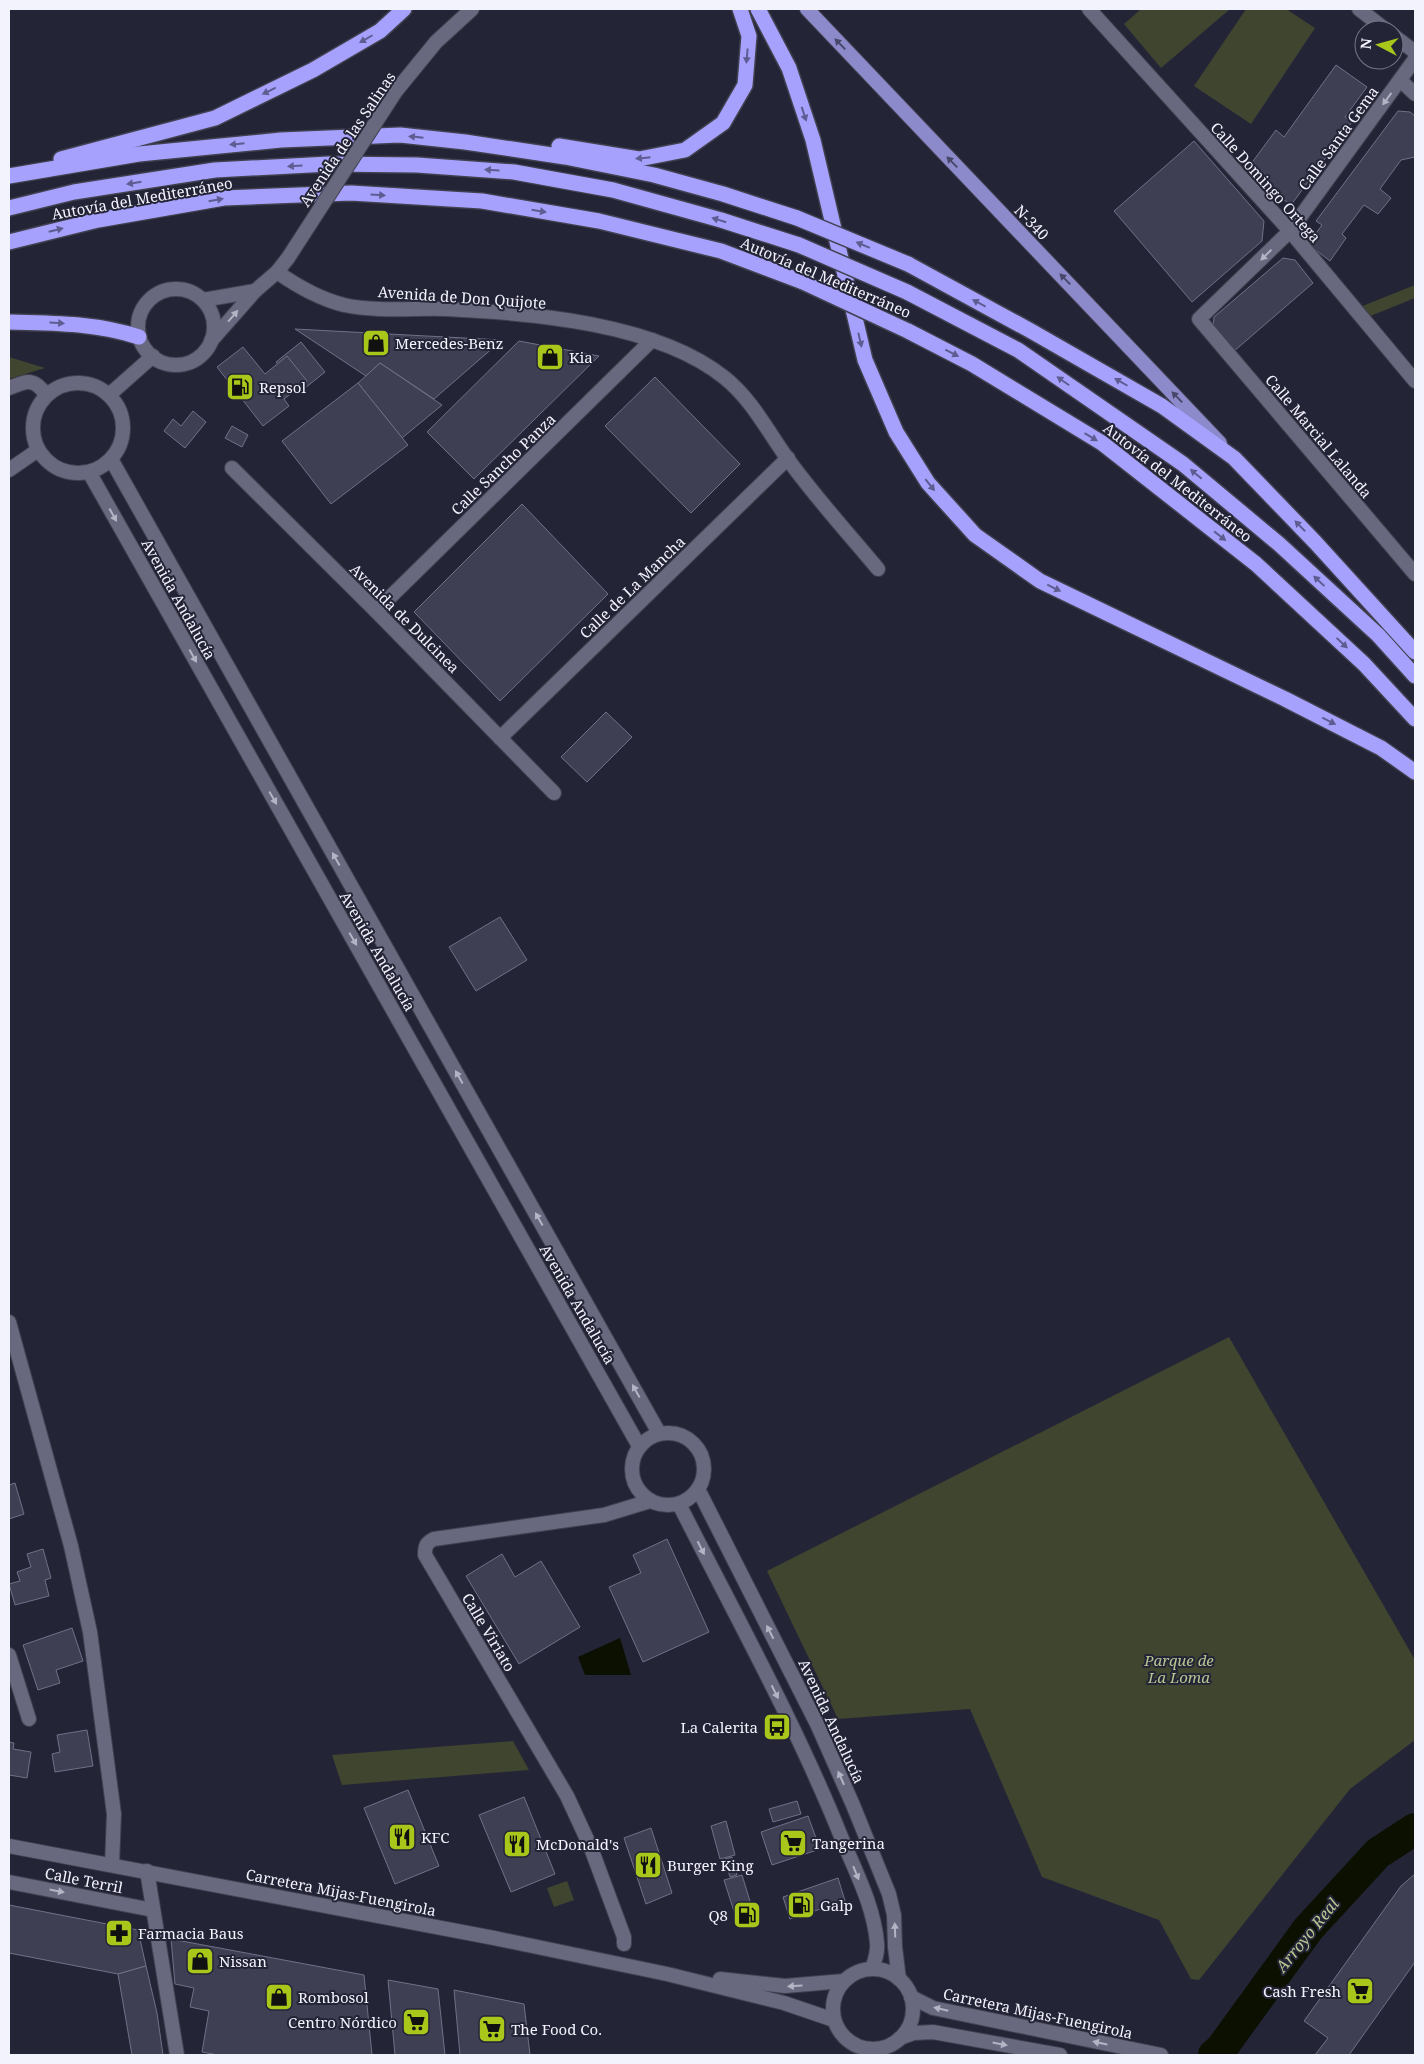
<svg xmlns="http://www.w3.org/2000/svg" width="1424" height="2064" font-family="'Noto Serif',serif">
  <rect width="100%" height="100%" fill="#242437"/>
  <g fill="#3f452f">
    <path d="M1141,9H1230L1161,68L1124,24Z"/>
    <path d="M1246,9H1286L1315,28L1251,124L1194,86Z"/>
    <path d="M1415,285V298L1363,319L1355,309Z"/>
    <path d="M9,357L45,368L9,379Z"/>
    <path d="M1229,1337L1415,1660V1740L1350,1789L1199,1980L1191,1979L1159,1920L1042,1877L970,1709L838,1719L767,1571Z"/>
    <path d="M513,1741L529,1770L342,1785L332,1755Z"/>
    <path d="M567,1881L574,1900L554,1907L547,1888Z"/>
  </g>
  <path fill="#0c1000" d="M620,1638L631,1675H585L578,1657Z"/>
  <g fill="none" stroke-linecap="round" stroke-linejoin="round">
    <path stroke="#0c1000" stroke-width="32" d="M1214,2055L1221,2049L1308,1929L1378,1853L1415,1829"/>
  </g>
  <g fill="#3f3f54" stroke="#707087">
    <path d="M1336,65L1367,87L1345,117L1352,122L1291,205L1245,172L1276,130L1284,137Z"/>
    <path d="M1398,111L1410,112L1415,116V157L1401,160L1380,189L1391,198L1378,214L1364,205L1342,234L1346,238L1330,261L1308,244L1322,225L1316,221Z"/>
    <path d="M1194,141L1264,221L1262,241L1192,302L1114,211Z"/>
    <path d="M1283,258L1295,260L1313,283L1233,352L1213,328L1214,317Z"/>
    <path d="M295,329L502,340L434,399L380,363L366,376Z"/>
    <path d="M519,341L599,356L474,479L427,432Z"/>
    <path d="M301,342L325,372L300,392L276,362Z"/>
    <path d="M243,347L265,374L287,356L307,381L284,399L289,406L263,426L217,367Z"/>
    <path d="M380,363L442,405L402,438L358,383Z"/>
    <path d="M655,377L740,464L691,513L605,426Z"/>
    <path d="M358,383L408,445L331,504L282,441Z"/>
    <path d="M193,411L206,422L185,448L164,431L173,419L181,426Z"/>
    <path d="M232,426L248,435L242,447L225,438Z"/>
    <path d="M522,504L608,594L500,701L414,612Z"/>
    <path d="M606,712L632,737L587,782L561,757Z"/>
    <path d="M500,917L527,960L476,991L449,947Z"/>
    <path d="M15,1483L24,1514L9,1519V1485Z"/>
    <path d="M667,1539L709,1632L643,1662L609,1587L641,1573L633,1555Z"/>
    <path d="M43,1549L51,1578L45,1580L49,1596L15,1605L9,1584L20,1581L17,1572L31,1567L27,1554Z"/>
    <path d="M502,1554L515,1577L541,1561L580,1627L519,1664L466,1576Z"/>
    <path d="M72,1628L83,1661L56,1670L60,1683L38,1690L23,1645Z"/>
    <path d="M87,1730L93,1766L55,1772L52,1754L60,1752L57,1735Z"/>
    <path d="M9,1742L14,1743L13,1749L31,1752L27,1778L9,1775Z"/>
    <path d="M408,1790L439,1866L395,1884L364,1808Z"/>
    <path d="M524,1797L555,1874L511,1892L479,1815Z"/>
    <path d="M797,1801L801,1814L773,1822L769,1809Z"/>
    <path d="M808,1816L820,1849L772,1865L761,1832Z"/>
    <path d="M726,1821L735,1855L720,1859L711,1826Z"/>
    <path d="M651,1828L672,1893L646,1904L624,1838Z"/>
    <path d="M732,1857L737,1875L730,1877L725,1859Z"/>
    <path d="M1415,1874V1962L1349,2055H1315L1328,2038L1304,2021L1401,1886Z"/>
    <path d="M742,1875L756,1921L739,1927L724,1880Z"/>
    <path d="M838,1878L845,1901L790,1919L783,1897Z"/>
    <path d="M9,1905L138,1930L146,1966L118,1974L9,1953Z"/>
    <path d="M171,1939L364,1975L372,2055H218L202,2052L209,2011L190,2007L194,1988L175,1984Z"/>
    <path d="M146,1966L157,2013L163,2055H132L118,1974Z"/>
    <path d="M388,1980L438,1989L445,2055H395Z"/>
    <path d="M454,1990L524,2004L530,2055H460Z"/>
  </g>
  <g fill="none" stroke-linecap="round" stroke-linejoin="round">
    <g stroke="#40404f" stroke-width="16">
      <g id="minor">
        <path d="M1089,9L1290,231L1415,381"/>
        <path d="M1359,9L1386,30"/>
        <path d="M1394,36L1415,52"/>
        <path d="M1415,59L1290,231L1199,319L1415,574"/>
        <path d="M1400,80L1415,94"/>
        <path d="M396,91L436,42L472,9"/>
        <path d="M277,272C297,286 320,299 344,305C377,312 413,308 446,309C531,313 657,323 725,378C752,400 767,430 787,458C815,497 848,533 878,569"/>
        <circle cx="176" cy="327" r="38"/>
        <path d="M203,300L255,291"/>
        <path d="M211,341L255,291L277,272L288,258"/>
        <circle cx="78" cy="428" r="45"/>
        <path d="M9,388C27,381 34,377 46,395"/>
        <path d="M109,395L153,356"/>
        <path d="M111,459L659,1433"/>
        <path d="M232,468L376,611L554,793"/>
        <path d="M9,470L38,450"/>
        <path d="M89,472L639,1446"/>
        <path d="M376,611L652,340"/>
        <path d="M500,738L788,458"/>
        <path d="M9,1322L71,1546L90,1632L114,1814L112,1865"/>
        <circle cx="668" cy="1469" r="36"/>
        <path d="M698,1489L817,1724L853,1805L889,1894L894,1915L895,1947L899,1979"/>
        <path d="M679,1504C735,1615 796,1724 842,1839C856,1872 874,1907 877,1943C878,1952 875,1960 872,1969"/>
        <path d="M9,1655L29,1719"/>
        <path d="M9,1846L494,1938L667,1974L784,2003L834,2020"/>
        <path d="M147,1871L177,2055"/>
        <path d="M9,1882L153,1910"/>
        <path d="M624,1944V1937L591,1848L567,1796L425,1555C425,1546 426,1543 434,1539L604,1515L650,1501"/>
        <circle cx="873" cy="2009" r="40"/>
        <path d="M720,1979L785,1986L844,1981"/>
        <path d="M911,1997L933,2008L1161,2055"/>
        <path d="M900,2038L914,2033L933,2032L1060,2055"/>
      </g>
    </g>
    <g stroke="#40404f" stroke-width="16">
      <path id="primary" d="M807,9L1220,443"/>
    </g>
    <g stroke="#40404f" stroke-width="18">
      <g id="motorway">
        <path d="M758,9L789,68L813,140L865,360L896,432L928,483L975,535L1040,581L1285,699L1381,748L1415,772"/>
        <path d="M559,146L639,159L685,150L723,123L745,85L749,36L740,9"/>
        <path d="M61,159L215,118L313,70L380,31L404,9"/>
        <path d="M9,176L139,154L281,140L400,135L465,142L565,157L654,175L723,194L797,218"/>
        <path d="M9,208L74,192L215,170L329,164L417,165L514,172L613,190L721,220L799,245"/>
        <path d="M9,242L98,220L224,198L351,193L482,201L599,221L721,251L803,282"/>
        <path d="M908,264L1031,331L1162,406L1234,458L1315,542L1415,652"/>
        <path d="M907,292L1018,350L1183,464L1279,544L1378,635L1415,676"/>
        <path d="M9,322C54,323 96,323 139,337"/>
        <path d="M908,331L972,364L1102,443L1256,564L1364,664L1415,719"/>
      </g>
    </g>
    <use href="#minor" stroke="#68687f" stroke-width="14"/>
    <use href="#primary" stroke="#8d8acb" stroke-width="14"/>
    <use href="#motorway" stroke="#a5a1fd" stroke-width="15"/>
    <g stroke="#40404f" stroke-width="16" stroke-linecap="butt">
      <path id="minor-bridge" d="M288,258L396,91"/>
    </g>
    <g stroke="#40404f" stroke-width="18" stroke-linecap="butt">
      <g id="motorway-bridge">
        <path d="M797,218L908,264"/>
        <path d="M799,245L907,292"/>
        <path d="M803,282L908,331"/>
      </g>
    </g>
    <use href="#minor-bridge" stroke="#68687f" stroke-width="14"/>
    <use href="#motorway-bridge" stroke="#a5a1fd" stroke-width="15"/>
  </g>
  <defs><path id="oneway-solid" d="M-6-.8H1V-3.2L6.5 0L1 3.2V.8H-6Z" transform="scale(1.25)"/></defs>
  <g fill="#5e5c90">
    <use href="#oneway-solid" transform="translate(366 39) rotate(150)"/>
    <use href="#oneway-solid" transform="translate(747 56) rotate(95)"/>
    <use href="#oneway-solid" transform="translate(269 91) rotate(154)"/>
    <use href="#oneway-solid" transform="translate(804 114) rotate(72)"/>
    <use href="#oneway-solid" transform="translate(416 137) rotate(-174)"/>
    <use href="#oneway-solid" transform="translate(237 144) rotate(174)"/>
    <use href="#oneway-solid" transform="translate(643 158) rotate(174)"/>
    <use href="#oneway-solid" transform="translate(295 166) rotate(177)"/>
    <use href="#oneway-solid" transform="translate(492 170) rotate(-176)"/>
    <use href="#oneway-solid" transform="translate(134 183) rotate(171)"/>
    <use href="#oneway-solid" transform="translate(378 195) rotate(3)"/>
    <use href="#oneway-solid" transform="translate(216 200) rotate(-10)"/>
    <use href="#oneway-solid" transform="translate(539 211) rotate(9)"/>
    <use href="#oneway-solid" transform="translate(719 220) rotate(-163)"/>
    <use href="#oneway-solid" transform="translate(56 230) rotate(-14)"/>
    <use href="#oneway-solid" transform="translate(863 245) rotate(-157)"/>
    <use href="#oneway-solid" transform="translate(979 303) rotate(-152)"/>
    <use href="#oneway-solid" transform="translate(57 323) rotate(3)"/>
    <use href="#oneway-solid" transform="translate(860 340) rotate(77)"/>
    <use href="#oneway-solid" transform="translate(952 353) rotate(27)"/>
    <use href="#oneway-solid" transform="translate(1063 381) rotate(-145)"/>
    <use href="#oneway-solid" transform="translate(1121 382) rotate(-150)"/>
    <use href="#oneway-solid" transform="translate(1091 437) rotate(31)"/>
    <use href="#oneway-solid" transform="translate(1196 474) rotate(-140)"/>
    <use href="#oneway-solid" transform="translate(930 485) rotate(51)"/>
    <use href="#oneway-solid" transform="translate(1300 526) rotate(-134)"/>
    <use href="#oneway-solid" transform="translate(1220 536) rotate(38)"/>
    <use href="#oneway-solid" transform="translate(1319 581) rotate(-137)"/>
    <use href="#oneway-solid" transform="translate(1054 588) rotate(26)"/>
    <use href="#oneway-solid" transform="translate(1342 643) rotate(43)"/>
    <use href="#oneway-solid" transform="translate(1329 721) rotate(27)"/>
  </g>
  <g fill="#49486b">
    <use href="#oneway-solid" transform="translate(840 44) rotate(-134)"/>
    <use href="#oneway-solid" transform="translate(952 162) rotate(-134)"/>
    <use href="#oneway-solid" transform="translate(1065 279) rotate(-134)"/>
    <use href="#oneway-solid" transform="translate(1177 397) rotate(-134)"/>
  </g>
  <g fill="#b4b4c5">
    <use href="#oneway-solid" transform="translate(1387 99) rotate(126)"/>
    <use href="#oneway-solid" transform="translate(1266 255) rotate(136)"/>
    <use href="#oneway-solid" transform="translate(233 316) rotate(-49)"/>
    <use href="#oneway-solid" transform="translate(113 515) rotate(61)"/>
    <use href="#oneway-solid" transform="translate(193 656) rotate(61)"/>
    <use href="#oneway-solid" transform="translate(273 798) rotate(60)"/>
    <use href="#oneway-solid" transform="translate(336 859) rotate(-119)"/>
    <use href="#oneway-solid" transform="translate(353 939) rotate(60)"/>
    <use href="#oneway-solid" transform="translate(459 1077) rotate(-119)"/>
    <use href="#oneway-solid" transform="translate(539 1219) rotate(-119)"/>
    <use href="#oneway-solid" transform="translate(636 1391) rotate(-119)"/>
    <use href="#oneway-solid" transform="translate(701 1548) rotate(63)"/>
    <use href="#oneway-solid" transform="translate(770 1632) rotate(-117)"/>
    <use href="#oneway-solid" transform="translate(775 1692) rotate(63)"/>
    <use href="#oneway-solid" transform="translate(841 1778) rotate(-114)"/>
    <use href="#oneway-solid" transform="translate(856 1873) rotate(68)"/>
    <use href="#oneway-solid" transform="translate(57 1891) rotate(11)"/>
    <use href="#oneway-solid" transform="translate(895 1930) rotate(-92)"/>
    <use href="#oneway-solid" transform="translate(795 1986) rotate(177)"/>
    <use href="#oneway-solid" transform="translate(941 2009) rotate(-167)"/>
    <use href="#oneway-solid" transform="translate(1100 2043) rotate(-168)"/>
    <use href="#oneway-solid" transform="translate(1000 2044) rotate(11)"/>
  </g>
  <defs>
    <g id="shop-square" transform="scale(1.4375)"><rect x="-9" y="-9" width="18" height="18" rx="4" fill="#a9c71b" stroke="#242437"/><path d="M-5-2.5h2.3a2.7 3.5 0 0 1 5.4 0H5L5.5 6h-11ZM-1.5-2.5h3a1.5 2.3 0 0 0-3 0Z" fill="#111"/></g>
    <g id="fuel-square" transform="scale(1.4375)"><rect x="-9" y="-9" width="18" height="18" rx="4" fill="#a9c71b" stroke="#242437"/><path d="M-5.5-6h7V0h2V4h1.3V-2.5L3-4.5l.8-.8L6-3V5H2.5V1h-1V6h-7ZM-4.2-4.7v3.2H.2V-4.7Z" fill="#111"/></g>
    <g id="bus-square" transform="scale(1.4375)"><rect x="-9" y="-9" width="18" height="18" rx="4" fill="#a9c71b" stroke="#242437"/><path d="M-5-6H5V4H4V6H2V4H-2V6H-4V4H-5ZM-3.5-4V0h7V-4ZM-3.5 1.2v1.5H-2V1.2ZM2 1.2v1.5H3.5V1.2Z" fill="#111"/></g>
    <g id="restaurant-square" transform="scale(1.4375)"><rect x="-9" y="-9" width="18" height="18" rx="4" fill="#a9c71b" stroke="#242437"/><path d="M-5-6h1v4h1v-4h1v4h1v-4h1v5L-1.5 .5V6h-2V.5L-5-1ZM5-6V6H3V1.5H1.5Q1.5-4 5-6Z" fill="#111"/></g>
    <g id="supermarket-square" transform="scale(1.4375)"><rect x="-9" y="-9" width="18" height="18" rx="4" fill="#a9c71b" stroke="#242437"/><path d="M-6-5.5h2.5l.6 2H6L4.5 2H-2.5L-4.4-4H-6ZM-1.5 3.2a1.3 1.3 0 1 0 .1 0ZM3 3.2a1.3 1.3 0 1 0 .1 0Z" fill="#111"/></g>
    <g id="pharmacy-square" transform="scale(1.4375)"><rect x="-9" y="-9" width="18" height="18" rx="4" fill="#a9c71b" stroke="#242437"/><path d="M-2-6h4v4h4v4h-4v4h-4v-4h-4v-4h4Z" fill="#111"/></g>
  </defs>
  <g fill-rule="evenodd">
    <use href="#shop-square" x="376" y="343"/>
    <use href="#shop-square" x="550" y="357"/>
    <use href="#fuel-square" x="240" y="387"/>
    <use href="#bus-square" x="777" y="1727"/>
    <use href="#restaurant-square" x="402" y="1837"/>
    <use href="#supermarket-square" x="793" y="1843"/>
    <use href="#restaurant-square" x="517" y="1844"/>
    <use href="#restaurant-square" x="648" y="1865"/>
    <use href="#fuel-square" x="801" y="1905"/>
    <use href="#fuel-square" x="747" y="1915"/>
    <use href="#pharmacy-square" x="119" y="1933"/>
    <use href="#shop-square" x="200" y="1961"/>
    <use href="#supermarket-square" x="1360" y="1991"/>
    <use href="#shop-square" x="279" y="1997"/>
    <use href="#supermarket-square" x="416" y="2022"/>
    <use href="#supermarket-square" x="492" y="2029"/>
  </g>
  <g text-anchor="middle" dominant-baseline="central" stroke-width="4" stroke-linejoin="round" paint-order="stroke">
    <g font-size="15" fill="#f3f3fe" stroke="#242437">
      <text transform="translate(1338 138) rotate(-54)">Calle Santa Gema</text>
      <text transform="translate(347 139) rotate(-56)">Avenida de las Salinas</text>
      <text transform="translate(1266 182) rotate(48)">Calle Domingo Ortega</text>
      <text transform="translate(142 198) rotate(-10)">Autovía del Mediterráneo</text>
      <text transform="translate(1032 222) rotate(46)">N-340</text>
      <text transform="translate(826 277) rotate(23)">Autovía del Mediterráneo</text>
      <text transform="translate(462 297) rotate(4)">Avenida de Don Quijote</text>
      <text transform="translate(1319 436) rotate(50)">Calle Marcial Lalanda</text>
      <text transform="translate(503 464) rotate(-44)">Calle Sancho Panza</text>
      <text transform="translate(1178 482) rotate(38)">Autovía del Mediterráneo</text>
      <text transform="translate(632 587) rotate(-44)">Calle de La Mancha</text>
      <text transform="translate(179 599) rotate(61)">Avenida Andalucía</text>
      <text transform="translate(405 618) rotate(45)">Avenida de Dulcinea</text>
      <text transform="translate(378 951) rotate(60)">Avenida Andalucía</text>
      <text transform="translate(578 1304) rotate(60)">Avenida Andalucía</text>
      <text transform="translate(489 1632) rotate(59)">Calle Viriato</text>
      <text transform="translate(832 1721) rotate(65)">Avenida Andalucía</text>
      <text transform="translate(84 1880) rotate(11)">Calle Terril</text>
      <text transform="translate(341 1892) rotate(11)">Carretera Mijas-Fuengirola</text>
      <text transform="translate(1038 2013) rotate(12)">Carretera Mijas-Fuengirola</text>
    </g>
    <g font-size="15" fill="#f3f3fe" stroke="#242437" text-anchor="start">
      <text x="395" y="343">Mercedes-Benz</text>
      <text x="569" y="357">Kia</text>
      <text x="259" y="387">Repsol</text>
      <text x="758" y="1727" text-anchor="end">La Calerita</text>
      <text x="421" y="1837">KFC</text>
      <text x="812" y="1843">Tangerina</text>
      <text x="536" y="1844">McDonald's</text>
      <text x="667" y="1865">Burger King</text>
      <text x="820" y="1905">Galp</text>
      <text x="728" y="1915" text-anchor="end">Q8</text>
      <text x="138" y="1933">Farmacia Baus</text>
      <text x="219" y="1961">Nissan</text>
      <text x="1341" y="1991" text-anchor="end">Cash Fresh</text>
      <text x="298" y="1997">Rombosol</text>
      <text x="397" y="2022" text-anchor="end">Centro Nórdico</text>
      <text x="511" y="2029">The Food Co.</text>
    </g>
    <g font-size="15" font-style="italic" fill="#b7c691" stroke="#242437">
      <text x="1179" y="1660">Parque de<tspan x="1179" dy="17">La Loma</tspan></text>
    </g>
    <g font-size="16" font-style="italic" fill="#b9c793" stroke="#242437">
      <text transform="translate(1307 1935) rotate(-51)">Arroyo Real</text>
    </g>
  </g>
  <rect width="1424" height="2064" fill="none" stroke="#f3f3fe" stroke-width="20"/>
  <g transform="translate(1379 45) rotate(276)"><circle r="24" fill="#242437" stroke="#777787"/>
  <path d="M0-4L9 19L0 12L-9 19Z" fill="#a9c71b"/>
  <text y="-8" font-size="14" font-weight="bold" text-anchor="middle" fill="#f3f3fe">N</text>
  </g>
</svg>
